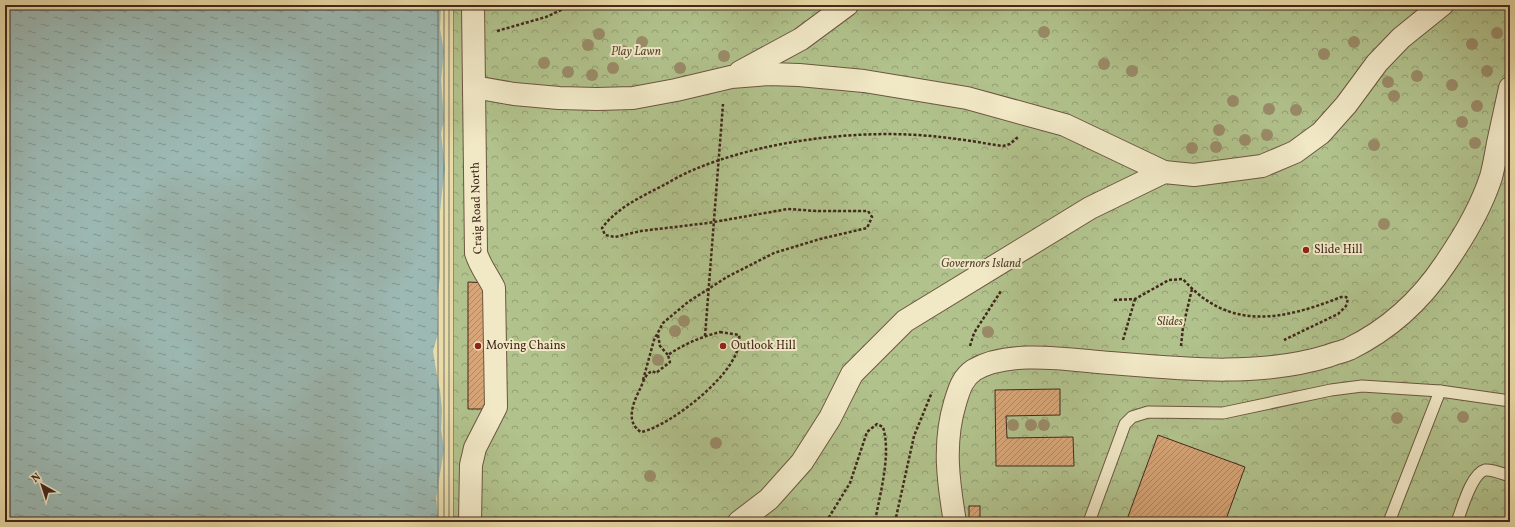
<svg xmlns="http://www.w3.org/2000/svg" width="1515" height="527" font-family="Vollkorn,serif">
  <defs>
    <pattern id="park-crowns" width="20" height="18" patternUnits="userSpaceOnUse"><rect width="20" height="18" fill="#b1c28c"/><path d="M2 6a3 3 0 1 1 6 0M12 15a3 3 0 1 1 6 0" fill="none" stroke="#929e72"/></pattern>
    <pattern id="water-ripples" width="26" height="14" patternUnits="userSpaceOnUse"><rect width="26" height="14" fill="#9cb9b3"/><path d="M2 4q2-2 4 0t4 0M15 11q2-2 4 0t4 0" fill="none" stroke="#819691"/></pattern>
    <pattern id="building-hatch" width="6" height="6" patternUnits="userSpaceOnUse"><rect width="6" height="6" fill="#d7a678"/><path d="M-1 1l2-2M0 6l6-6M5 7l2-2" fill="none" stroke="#b08762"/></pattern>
  </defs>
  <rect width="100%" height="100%" fill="#eadca8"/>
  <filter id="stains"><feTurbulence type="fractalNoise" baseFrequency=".005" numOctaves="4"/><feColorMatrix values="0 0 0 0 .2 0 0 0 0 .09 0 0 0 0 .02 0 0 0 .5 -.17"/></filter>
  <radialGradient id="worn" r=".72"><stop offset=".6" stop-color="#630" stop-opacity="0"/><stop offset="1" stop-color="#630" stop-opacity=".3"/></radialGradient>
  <rect fill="url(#park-crowns)" stroke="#7a7654" x="453" y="5" width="1057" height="517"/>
  <rect fill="url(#water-ripples)" stroke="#787f77" x="5" y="5" width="448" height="517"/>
  <path fill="#eadca8" d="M441,5H453V522H439L436,499L444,449L441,429L442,410L440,390L438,382L433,351L438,334L437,299L440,277V212L442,192L445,168L441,133L444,120L441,80L444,51L440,29Z"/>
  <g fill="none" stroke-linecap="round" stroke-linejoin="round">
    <g stroke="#707168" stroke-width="1">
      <path d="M438,5V522"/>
      <path d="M444,5V522"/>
      <path d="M449,5V522"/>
    </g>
  </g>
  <g fill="url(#building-hatch)" stroke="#43291d">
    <path d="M468,282L488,283L487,409H468Z"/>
    <path d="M1060,389V415L1006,416L1007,438L1073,437L1074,466H996L995,390Z"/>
    <path d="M1158,435L1245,467L1225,522H1126Z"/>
    <rect x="969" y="506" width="11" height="16"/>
  </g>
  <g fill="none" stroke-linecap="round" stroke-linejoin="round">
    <g stroke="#6d5640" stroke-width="13">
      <g id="lane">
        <path d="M1089,522L1125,424L1132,417L1148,412L1223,413L1331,390L1362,386L1440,391L1510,401"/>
        <path d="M1389,522L1440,391"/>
        <path d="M1457,522C1462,509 1471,474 1485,470C1492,469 1503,474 1510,476"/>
      </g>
    </g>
    <g stroke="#6d5640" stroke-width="24">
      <g id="street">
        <path d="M740,72L801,39L847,5"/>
        <path d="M474,87L514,94L559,98L597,99L633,98L676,90L731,77L769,74L799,75L864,81L967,98L1065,125L1164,172L1194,175L1262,166L1295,152L1321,133L1346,105L1377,63L1401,38L1442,5"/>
        <path d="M470,522L471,465L475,448L496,407L494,288C488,276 480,266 476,253L473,5"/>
        <path d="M739,522L769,499L802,462L830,418L852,374L905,321L1090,208L1164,172"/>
        <path d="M955,522C948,481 943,443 955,403C959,390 962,378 974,370C1010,349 1070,360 1110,363C1181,369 1260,377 1328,356C1335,353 1342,352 1349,349C1388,330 1421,300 1445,264C1463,238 1481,208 1491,177C1494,166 1496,154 1498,143C1502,125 1506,107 1510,88"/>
      </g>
    </g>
    <g stroke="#43291d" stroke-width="2.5" stroke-dasharray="3 2" stroke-linecap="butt">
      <path d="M497,31L546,17L572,5"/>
      <path d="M1114,300L1135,299L1169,280L1183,279C1229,332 1283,320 1341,297H1346L1348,299L1346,306L1338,314L1284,340"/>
      <path d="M720,332L739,335C746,368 671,426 641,432C625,422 633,403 640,389C643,383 645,374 652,371L656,373L670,362L668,355C684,344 701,337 720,332Z"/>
      <path d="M658,335L660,346L668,355"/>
      <path d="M705,336L723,104"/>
      <path d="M1123,340L1135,299"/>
      <path d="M970,346L974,333L1001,291"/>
      <path d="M1181,346L1183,327L1192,289"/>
      <path d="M643,380L654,340L663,323L688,302L727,277L774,253L820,239L867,228L872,217L868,211H816L788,209L708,223L641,231L615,237L605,235L602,228C618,207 641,197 664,185C673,180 683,174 693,170C763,140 864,128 940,137C961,139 982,143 1003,146L1010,144L1018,137"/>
      <path d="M826,522L850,483L867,432L877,424L883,427C891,453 881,490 876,516L877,522"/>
      <path d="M895,522L914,436L932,392"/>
    </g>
    <use href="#lane" stroke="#f1e8c6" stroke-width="11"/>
    <use href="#street" stroke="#f1e8c6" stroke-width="22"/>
  </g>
  <g fill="#9a8b68">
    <circle cx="1044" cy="32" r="6"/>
    <circle cx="1497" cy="33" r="6"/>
    <circle cx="599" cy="34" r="6"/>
    <circle cx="642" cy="42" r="6"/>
    <circle cx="1354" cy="42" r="6"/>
    <circle cx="1472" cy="44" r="6"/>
    <circle cx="588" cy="45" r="6"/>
    <circle cx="623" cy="51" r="6"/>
    <circle cx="1324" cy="54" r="6"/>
    <circle cx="724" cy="56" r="6"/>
    <circle cx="544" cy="63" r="6"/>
    <circle cx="1104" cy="64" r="6"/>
    <circle cx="613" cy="68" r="6"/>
    <circle cx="680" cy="68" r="6"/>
    <circle cx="1132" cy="71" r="6"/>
    <circle cx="1487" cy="71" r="6"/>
    <circle cx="568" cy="72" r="6"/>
    <circle cx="592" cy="75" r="6"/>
    <circle cx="1417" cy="76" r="6"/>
    <circle cx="1388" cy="82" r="6"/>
    <circle cx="1452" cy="85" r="6"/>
    <circle cx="1394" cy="96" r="6"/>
    <circle cx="1233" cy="101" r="6"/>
    <circle cx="1477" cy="106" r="6"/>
    <circle cx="1269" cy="109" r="6"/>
    <circle cx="1296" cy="110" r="6"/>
    <circle cx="1462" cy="122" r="6"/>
    <circle cx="1219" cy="130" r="6"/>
    <circle cx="1267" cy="135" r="6"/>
    <circle cx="1245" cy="140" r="6"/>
    <circle cx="1475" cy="143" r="6"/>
    <circle cx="1374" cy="145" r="6"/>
    <circle cx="1216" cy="147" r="6"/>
    <circle cx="1192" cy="148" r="6"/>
    <circle cx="1384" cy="224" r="6"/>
    <circle cx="684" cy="321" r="6"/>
    <circle cx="675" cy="331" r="6"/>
    <circle cx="988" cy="332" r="6"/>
    <circle cx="658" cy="360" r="6"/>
    <circle cx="1463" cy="417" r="6"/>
    <circle cx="1397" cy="418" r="6"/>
    <circle cx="1013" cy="425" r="6"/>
    <circle cx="1031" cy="425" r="6"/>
    <circle cx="1044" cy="425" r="6"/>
    <circle cx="716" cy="443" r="6"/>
    <circle cx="650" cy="476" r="6"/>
  </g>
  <g fill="#8f2418" stroke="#f1e8c6" stroke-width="1.5">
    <circle cx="1306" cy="250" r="4"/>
    <circle cx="478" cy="346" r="4"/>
    <circle cx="723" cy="346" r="4"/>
  </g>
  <g text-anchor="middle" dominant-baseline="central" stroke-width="4" stroke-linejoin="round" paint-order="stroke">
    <g font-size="12" font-style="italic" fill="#594833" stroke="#f1e8c6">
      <text x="636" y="52">Play Lawn</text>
      <text x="981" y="264">Governors Island</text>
      <text x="1170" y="322">Slides</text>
    </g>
    <g font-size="12" fill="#43291d" stroke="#f1e8c6">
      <text transform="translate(477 208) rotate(-92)">Craig Road North</text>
    </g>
    <g font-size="12" fill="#43291d" stroke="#f1e8c6" text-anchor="start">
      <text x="1314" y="250">Slide Hill</text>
      <text x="486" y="346">Moving Chains</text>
      <text x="731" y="346">Outlook Hill</text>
    </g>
  </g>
  <rect width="1515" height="527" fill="none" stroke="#eadca8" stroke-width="20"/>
  <rect x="6" y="6" width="1503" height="515" fill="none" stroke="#43291d" stroke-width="2"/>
  <rect x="10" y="10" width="1495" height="507" fill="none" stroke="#43291d"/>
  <g transform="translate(42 485) rotate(321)" stroke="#f1e8c6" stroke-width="3" paint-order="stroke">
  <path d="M0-3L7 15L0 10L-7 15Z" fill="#43291d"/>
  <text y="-6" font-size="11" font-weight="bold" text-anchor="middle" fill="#43291d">N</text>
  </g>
  <rect width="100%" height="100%" filter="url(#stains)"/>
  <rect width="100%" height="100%" fill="url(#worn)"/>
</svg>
